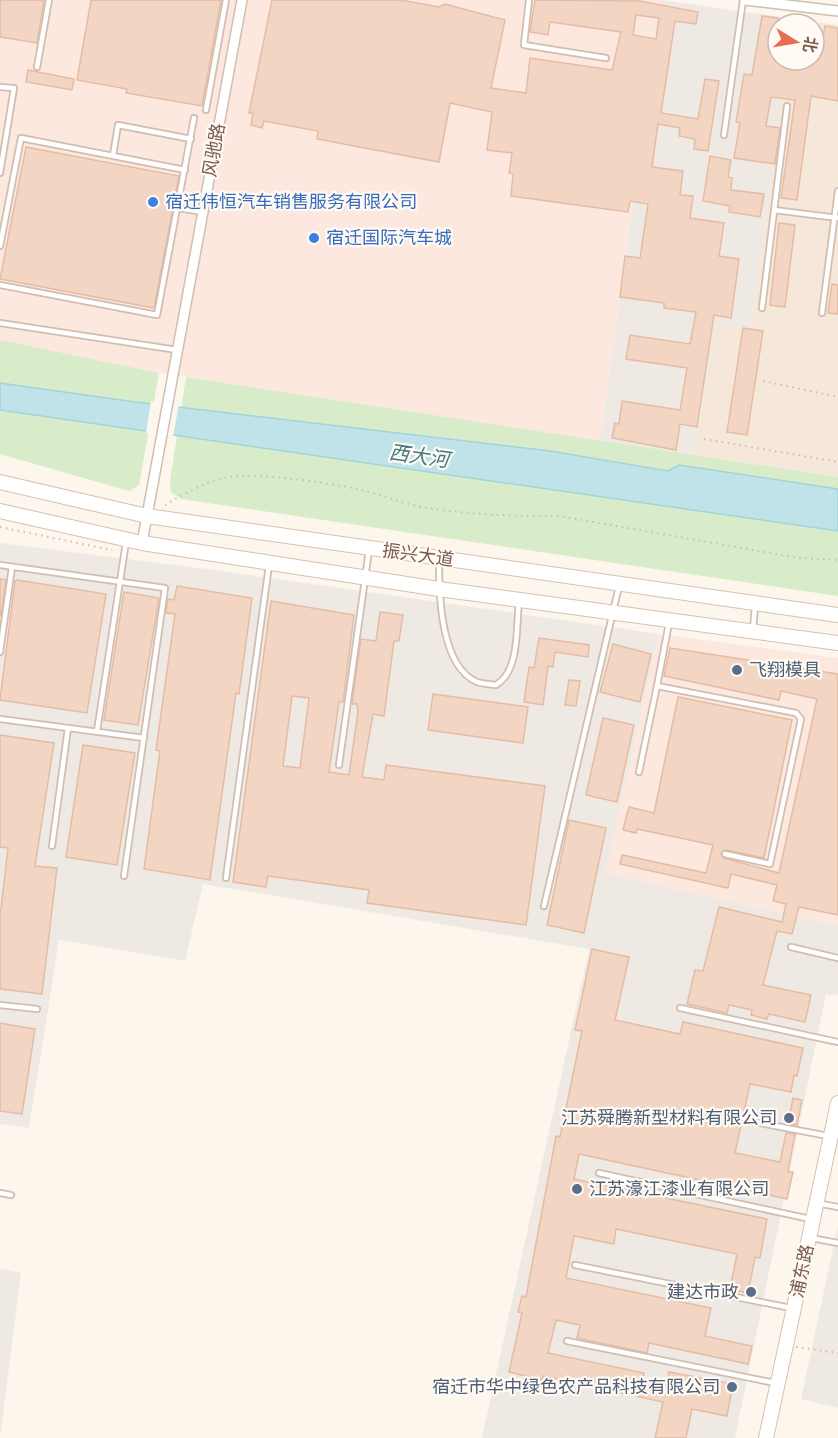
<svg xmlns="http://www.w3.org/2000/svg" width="838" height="1438" font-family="'DM Sans','Noto Sans SC',sans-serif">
  <rect width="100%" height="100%" fill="#fdf6ec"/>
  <path fill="#f5e8da" d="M815,22L838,25V477L694,455L716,323L751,327L782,99L802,102L814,60Z"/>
  <g fill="#fde8e0">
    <path d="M0,0H661L600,441L0,348Z"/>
    <path d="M659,634L838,658V926L606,873Z"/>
  </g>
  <g fill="#efe9e4">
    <path d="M661,0L815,22L814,31V24H778V60L803,102L782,99L751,328L716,323L694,455L600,441Z"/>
    <path d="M0,543L214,570L659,634L606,873L838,926V993L837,996L826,994L735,1438H482L589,949L203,884L185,961L59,940L29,1128L0,1124Z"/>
    <path d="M838,1225V1408L801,1399Z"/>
    <path d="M0,1269L21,1273L0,1438Z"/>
  </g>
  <g fill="#d8ecc9">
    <path d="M0,340L159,373L139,485L129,491L0,454Z"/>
    <path d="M186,377L838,477V596L181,499L171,492L170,481Z"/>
  </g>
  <path fill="#bfe3e8" stroke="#a5d3da" stroke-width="1.5" d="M0,383L135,402L550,451L668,471L679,465L838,489V531L0,410Z"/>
  <path fill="#fdf6ec" d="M151,401L179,404L173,437L146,433Z"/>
  <g fill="#f3d5c3" stroke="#e6bba3" stroke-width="1.5" fill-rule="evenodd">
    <path d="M0,0H44L37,43L0,37Z"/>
    <path d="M91,0H221L202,106L126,93L127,89L77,80Z"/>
    <path d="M272,0H401L439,7L445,4L505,20L491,88L526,93L530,58L612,70L621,32L550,22L548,35L530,32L535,0L640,1L698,12L696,24L675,21L661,113L698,119L705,79L719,81L708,151L694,149L695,139L679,136L680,128L658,124L652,167L683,171L680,195L693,196L690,218L724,223L719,256L739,259L731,318L714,315L697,427L680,424L676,450L612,438L615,423L619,424L622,401L680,410L687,368L626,359L630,335L690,344L696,312L664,308V303L620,297L625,256L640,258L648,204L630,201L628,212L511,196L513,174L509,173L512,153L487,150L492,112L450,103L439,162L317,139L318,131L264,121L262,128L251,125L253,113H249ZM636,15L659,18L656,39L633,35Z"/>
    <path d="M762,16L778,18V60H818L825,26L838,28V101L811,96L797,200L781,198L795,100L771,97L766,126L780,128L775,164L734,158L740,123L736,122L744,74L752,75Z"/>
    <path d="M28,70L74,79L72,90L26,82Z"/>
    <path d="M26,147L179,176L154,308L0,279Z"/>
    <path d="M710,156L731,160L728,177L732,178L731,190L764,194L760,217L729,212L730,206L703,201Z"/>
    <path d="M779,223L795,225L785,307L770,305Z"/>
    <path d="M832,284L838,285V314L828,313Z"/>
    <path d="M743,328L763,331L747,435L727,432Z"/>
    <path d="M0,579L6,580L1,616H0Z"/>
    <path d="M17,580L106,594L87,713L0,700L15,581Z"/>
    <path d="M177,586L252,598L239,694L236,693L210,880L144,869L160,751L156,750L175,614L166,613L168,599L174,600Z"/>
    <path d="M124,592L159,598L138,725L104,720Z"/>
    <path d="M271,601L354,615L343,702H339L329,772L349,775L358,712L357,704H352L361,639L376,641L380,612L403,615L399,641H394L384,716L373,714L362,777L384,780L386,765L545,786L526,925L367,903L369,890L268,876L266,887L233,882ZM292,696L309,698L300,768L283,766Z"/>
    <path d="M539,638L589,645L588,657L555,652L553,667L548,666L543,705L524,702L529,667L534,668Z"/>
    <path d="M613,644L651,654L640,702L600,692Z"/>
    <path d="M670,648L838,674V915L799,907L792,934L777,931L763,985L811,995L805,1022L769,1014L767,1019L751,1015L752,1010L729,1005L727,1013L687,1004L695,970L703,971L719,907L782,922L786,904L773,901L777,885L731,874L728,888L620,864L622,855L706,873L713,845L637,829L636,833L623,830L629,807L654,813L678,697L792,720L764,858L726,850L721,854L724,858L779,873L817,699L781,691L779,700L664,676Z"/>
    <path d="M569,680L580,681L576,706L565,705Z"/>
    <path d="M433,694L528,707L523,743L428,730Z"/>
    <path d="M603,718L634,725L617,802L586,795Z"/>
    <path d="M0,735L54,743L35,866L57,868L42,994L0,989V917L8,848L0,847Z"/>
    <path d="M83,745L135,753L117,865L66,857Z"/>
    <path d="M569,820L606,828L584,933L547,925Z"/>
    <path d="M592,949L629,957L615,1020L680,1034L683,1022L803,1048L797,1076L794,1075L791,1092L750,1084L735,1153L780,1162L786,1133L795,1134L788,1172H793L787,1199L579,1154L574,1179L767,1219L760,1258L755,1257L748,1293L730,1289L737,1254L616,1229L614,1244L574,1236L566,1278L711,1308L705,1336L752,1346L748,1364L649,1343L647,1353L577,1338L580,1325L556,1320L548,1353L644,1373L642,1383L666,1388L669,1372L733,1384L727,1416L692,1409L686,1438H655L663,1402L543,1376L542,1380L509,1372L522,1313L518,1312L522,1296L526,1297L556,1136L560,1137L582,1031L575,1030Z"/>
    <path d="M0,1023L35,1029L22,1114L0,1111Z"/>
    <path d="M793,1098L802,1100L797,1125L788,1124Z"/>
  </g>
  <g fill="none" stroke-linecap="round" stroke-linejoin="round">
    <g stroke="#d1beb0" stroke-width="8">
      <g id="lane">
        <path d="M529,0L524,45L606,58"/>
        <path d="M37,67L49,0"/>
        <path d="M0,87L14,88L0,173"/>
        <path d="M206,110L226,0"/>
        <path d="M724,135L743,0"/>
        <path d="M113,155L118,125L191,139"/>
        <path d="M178,208L203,212"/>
        <path d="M774,210L838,218"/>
        <path d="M0,246L21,138L185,170"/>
        <path d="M0,285L157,315L194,118"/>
        <path d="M762,308L787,106"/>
        <path d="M822,313L838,191"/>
        <path d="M0,323L177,350"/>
        <path d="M439,560C439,594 440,666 477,682C483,684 490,684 496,685C520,671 516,627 519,601"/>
        <path d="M0,565L165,588L124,876"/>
        <path d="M669,623L657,686L796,713L801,719L770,864L725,854"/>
        <path d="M753,630L755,606"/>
        <path d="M0,652L12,567"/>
        <path d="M0,719L144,738"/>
        <path d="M97,731L126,542"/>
        <path d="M339,765L369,550"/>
        <path d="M639,772L657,686"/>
        <path d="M52,846L68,728"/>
        <path d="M226,878L269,565"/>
        <path d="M544,906L619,586"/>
        <path d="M791,947L838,958"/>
        <path d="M0,1005L37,1009"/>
        <path d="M680,1008L838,1042"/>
        <path d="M755,1122L828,1136"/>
        <path d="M599,1173L810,1219"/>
        <path d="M0,1193L11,1195"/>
        <path d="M817,1203L838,1207"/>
        <path d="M811,1238L838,1243"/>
        <path d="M575,1265L791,1308"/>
        <path d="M567,1341L775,1383"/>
      </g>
    </g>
    <g stroke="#d1beb0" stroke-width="12">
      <g id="street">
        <path d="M745,0L838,11"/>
        <path d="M142,543L242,0"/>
      </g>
    </g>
    <g stroke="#d6c0b0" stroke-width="16">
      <g id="secondary">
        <path d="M0,482L147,516L838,615"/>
        <path d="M0,511L142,543L439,589L838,643"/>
        <path d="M766,1438L838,1103"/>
      </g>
    </g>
    <g stroke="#d9b8a5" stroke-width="2" stroke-dasharray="1.5 4.5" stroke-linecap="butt">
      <path d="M763,381L838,397"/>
      <path d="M704,439L838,462"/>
      <path d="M165,505C183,495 202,483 223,478C252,471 343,484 373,493C388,497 401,503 417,506C463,515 512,516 559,516L799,558L838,560"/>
      <path d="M0,527L112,550"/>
      <path d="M796,1347L838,1353"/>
    </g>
    <use href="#lane" stroke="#fff" stroke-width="4.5"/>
    <use href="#street" stroke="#fff" stroke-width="9"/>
    <use href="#secondary" stroke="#fff" stroke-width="14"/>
  </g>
  <g fill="#3f7fe0" stroke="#fffaf3" stroke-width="2">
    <circle cx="153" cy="202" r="6"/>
    <circle cx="314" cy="238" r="6"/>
  </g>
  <g fill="#5c6f8a" stroke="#fffaf3" stroke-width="2">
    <circle cx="737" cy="670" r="6"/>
    <circle cx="789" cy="1118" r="6"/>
    <circle cx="577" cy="1189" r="6"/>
    <circle cx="751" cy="1292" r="6"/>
    <circle cx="732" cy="1387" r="6"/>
  </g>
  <g text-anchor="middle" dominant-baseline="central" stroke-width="4.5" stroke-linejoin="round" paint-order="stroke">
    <g font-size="18" fill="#7a5c4d" stroke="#fffaf3">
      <text transform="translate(214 150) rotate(-80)">风驰路</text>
      <text transform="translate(418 555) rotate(8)">振兴大道</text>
      <text transform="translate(802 1271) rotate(-78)">浦东路</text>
    </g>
    <g font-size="18" fill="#366cbe" stroke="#fffaf3" text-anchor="start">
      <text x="165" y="202">宿迁伟恒汽车销售服务有限公司</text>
      <text x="326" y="238">宿迁国际汽车城</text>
    </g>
    <g font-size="18" fill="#4e5e75" stroke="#fffaf3" text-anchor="end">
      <text x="749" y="670" text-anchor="start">飞翔模具</text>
      <text x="777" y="1118">江苏舜腾新型材料有限公司</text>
      <text x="589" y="1189" text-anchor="start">江苏濠江漆业有限公司</text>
      <text x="739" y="1292">建达市政</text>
      <text x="720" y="1387">宿迁市华中绿色农产品科技有限公司</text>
    </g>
    <g font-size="20" font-style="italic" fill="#437c86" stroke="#fffaf3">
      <text transform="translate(419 456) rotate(8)">西大河</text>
    </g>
  </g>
  <g transform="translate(796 42) rotate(101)"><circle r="28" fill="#fffaf3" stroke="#cabbb1" stroke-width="1.5"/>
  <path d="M0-4.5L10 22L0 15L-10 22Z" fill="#e76f51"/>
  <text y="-9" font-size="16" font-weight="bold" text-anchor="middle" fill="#7a5c4d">北</text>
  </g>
</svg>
